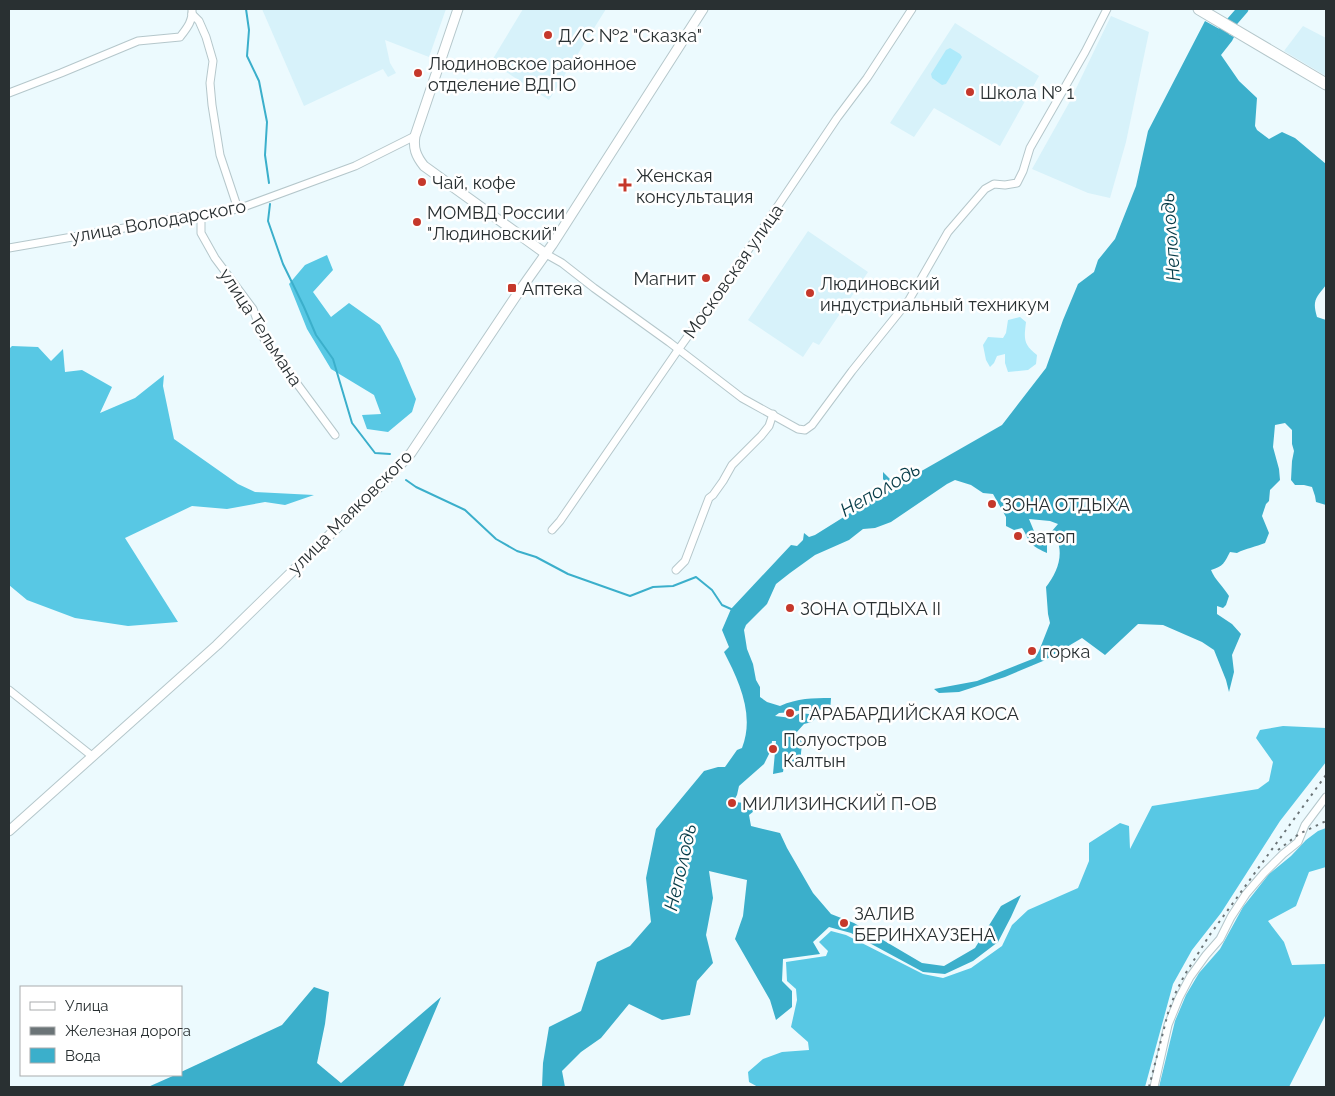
<svg xmlns="http://www.w3.org/2000/svg" width="1335" height="1096" font-family="Raleway,sans-serif">
  <rect width="100%" height="100%" fill="#ecfafe"/>
  <g fill="#d7f2fa">
    <path d="M262,9H446L429,57L385,40L390,63L396,73L388,77L383,69L304,106Z"/>
    <path d="M523,9H606L549,100L491,62Z"/>
    <path d="M1111,16L1149,32L1126,142L1110,198L1088,193L1032,169L1069,103Z"/>
    <path d="M955,23L1039,76L1000,146L934,108L914,137L890,123Z"/>
    <path d="M1303,26L1326,38V76L1284,51Z"/>
    <path d="M808,231L868,272L819,345L813,342L803,357L748,320Z"/>
  </g>
  <g fill="#aeeafa">
    <path d="M950,48L960,54L962,57L946,84L942,85L932,78L931,74L946,50Z"/>
    <path d="M1020,317L1026,322C1024,339 1023,344 1037,355L1036,364L1028,370L1008,372L1005,363V354L997,356L994,363L990,367L986,360L983,345L988,337L1003,338L1006,333L1008,320Z"/>
  </g>
  <g fill="#58c8e4">
    <path d="M327,255L333,270L313,292L331,317L349,303L380,325L399,359L416,399L412,412L388,432L367,429L362,415L381,414L374,395L331,369L307,329L289,284L305,265Z"/>
    <path d="M12,346L38,347L51,361L63,349L65,372L82,370L112,387L100,413L135,398L164,375L163,386L174,439L238,484L255,492L314,495L285,505L265,502L227,509L192,506L125,538L178,622L128,626L75,618L27,600L9,585V349Z"/>
    <path d="M1283,726L1326,728V762L1280,821L1221,913L1192,950L1173,984L1145,1087H758L749,1082L748,1072L763,1059L782,1052L809,1050L808,1042L791,1027L797,1000L796,989L787,981L786,962L826,956L828,951L819,942L831,931L846,935L923,974L943,978L971,968L1002,946L1012,925L1028,910L1078,888L1089,861V843L1120,823L1129,826L1130,849L1152,806L1258,789L1269,781L1273,762L1256,738L1260,730Z"/>
    <path d="M1326,828V867L1309,872L1296,906L1268,921L1284,942L1292,965L1326,964V1014L1289,1087H1159L1175,1021L1186,995L1199,973L1220,949L1243,907L1269,874L1291,856L1306,840L1318,831Z"/>
  </g>
  <g fill="#3bafcb">
    <path d="M1205,21L1234,37L1232,41L1221,55L1239,81L1257,98L1255,126L1257,130L1269,139L1282,132L1295,138L1326,164V285C1316,298 1312,300 1317,317L1326,320V505L1316,502L1315,496L1312,487L1304,485H1295L1291,480L1292,461L1294,451L1292,444V430L1285,423L1275,425L1273,447L1279,469L1280,480L1270,490L1269,501L1266,504L1262,516L1269,533L1265,543C1256,547 1246,548 1237,553L1230,552C1224,563 1224,566 1211,570C1215,580 1223,586 1229,596L1226,605L1223,608L1217,606V614L1232,624L1241,634L1232,655L1234,672L1229,692L1226,680L1214,650L1202,642L1163,625L1138,624L1105,655L1082,638L1043,661L1005,677L959,692L939,693L934,689L977,681L1035,658L1039,651L1050,623L1048,614L1046,587C1055,575 1062,561 1059,546C1058,541 1055,536 1052,531L1058,524L1050,521L1029,519L1036,536L1047,545V553C1041,550 1035,548 1031,543C1027,539 1026,533 1022,528L1014,530L1006,526V517L993,494L983,493L971,485L955,480L947,484L891,522L875,528L863,529L849,540L815,555L790,573L776,584L767,604L746,625L744,630L747,649L753,664L756,680L760,687V697L767,702L780,706C798,698 812,698 831,698L830,712L822,709L816,711L802,710L792,712L779,713L775,716L792,718L800,713L818,715L812,722L804,724L796,733L803,744C800,750 802,757 799,763L792,762L784,766L783,772L773,774L776,741H772L771,750L764,764L739,786L737,795L733,802L746,803L759,807L749,815L751,826L780,833L787,848L813,893L831,914L854,923L922,963L944,966L975,948L1001,906L1021,895L1011,917L998,942L973,961L945,974L923,972L851,933L829,927L813,942L820,954L783,959L782,981L792,991V1007L776,1020L770,1000L735,939L743,916L747,880L709,871L713,898L706,935L713,963L697,981L690,1015L662,1020L629,1004L601,1038L581,1052L562,1071L565,1087H542L543,1063L549,1027L581,1011L597,962L630,946L651,922L646,878L656,829L704,771L718,767H725L737,750L742,748C755,715 739,681 724,652L729,647L722,630L731,609L791,545L797,546L803,540L804,533L809,537L815,535L863,505L884,495L889,487L883,479V472L895,484H902L918,473L1002,425L1046,368L1063,320L1078,284L1094,272L1098,260L1115,239L1136,186L1148,131Z"/>
    <path d="M314,987L329,992L325,1024L317,1063L341,1083L441,997L403,1087H148L175,1075H181V1072L282,1025Z"/>
  </g>
  <g fill="none" stroke-linecap="round" stroke-linejoin="round">
    <g stroke="#3bafcb" stroke-width="2">
      <path d="M246,9L249,30L247,56L259,81L267,122L265,155L269,183"/>
      <path d="M270,204L268,221L283,264L304,307L316,335L333,359L352,423L375,453L390,454"/>
      <path d="M406,480L416,487L465,510L496,539L517,551L536,557L568,574L630,596L653,587L673,586L696,577L712,590L722,605L731,609"/>
    </g>
    <path stroke="#3bafcb" stroke-width="11" d="M1223,32L1243,9"/>
    <g stroke="#b5c7cb" stroke-width="9">
      <g id="minor">
        <path d="M192,14L199,21L206,37L213,61L210,83L212,105L220,155L238,209"/>
        <path d="M9,93L61,73L138,41L180,37C187,28 193,21 192,9"/>
        <path d="M201,215V233L215,258L253,309L264,339L335,435"/>
        <path d="M9,248L153,223L182,216L201,215L238,209L355,166L415,136"/>
        <path d="M546,254L562,263L594,288L669,342L742,398L798,429L805,430L812,425L852,371L909,300L948,232L985,189L994,184L1005,185L1017,183L1023,171L1030,148L1085,52L1107,9"/>
        <path d="M552,530L560,521L678,350L724,286L837,118L867,78L912,9"/>
        <path d="M676,570L685,561L709,498L713,495L723,481L732,465L761,436L769,426L773,414"/>
        <path d="M9,690L92,756"/>
        <path d="M1154,1087L1168,1025L1179,998L1190,977L1206,955L1220,939L1231,917L1246,894L1264,873L1283,854L1298,842L1305,825L1326,797"/>
      </g>
    </g>
    <g stroke="#b5c7cb" stroke-width="11">
      <g id="tertiary">
        <path d="M458,9L415,136C413,148 416,156 424,166L546,254"/>
        <path d="M9,831L217,645L390,476L411,453L518,293L552,245L703,9"/>
      </g>
    </g>
    <g stroke="#b5c7cb" stroke-width="13">
      <path id="primary" d="M1199,9L1326,84"/>
    </g>
    <use href="#minor" stroke="#fff" stroke-width="7"/>
    <use href="#tertiary" stroke="#fff" stroke-width="9"/>
    <use href="#primary" stroke="#fff" stroke-width="11"/>
    <g stroke="#6b7477" stroke-width="2" stroke-dasharray="2.5 5" stroke-linecap="butt">
      <path d="M1278,850L1299,834L1326,821"/>
      <path d="M1149,1087L1168,1013L1175,994L1184,976L1209,936L1326,775"/>
    </g>
  </g>
  <g fill="#c5382b" stroke="#fff" stroke-width="2">
    <circle cx="548" cy="35" r="5"/>
    <circle cx="418" cy="73" r="5"/>
    <circle cx="970" cy="92" r="5"/>
    <circle cx="422" cy="182" r="5"/>
    <path d="M622.5 177.5h5v5h5v5h-5v5h-5v-5h-5v-5h5z"/>
    <circle cx="417" cy="222" r="5"/>
    <circle cx="706" cy="278" r="5"/>
    <rect x="507" y="283" width="10" height="10" rx="2.5"/>
    <circle cx="810" cy="293" r="5"/>
    <circle cx="992" cy="504" r="5"/>
    <circle cx="1018" cy="536" r="5"/>
    <circle cx="790" cy="608" r="5"/>
    <circle cx="1032" cy="651" r="5"/>
    <circle cx="790" cy="713" r="5"/>
    <circle cx="773" cy="749" r="5"/>
    <circle cx="732" cy="803" r="5"/>
    <circle cx="844" cy="923" r="5"/>
  </g>
  <g text-anchor="middle" dominant-baseline="central" stroke-width="5" stroke-linejoin="round" paint-order="stroke">
    <g font-size="18" fill="#293032" stroke="#fff" text-anchor="start">
      <text x="558" y="35">Д/С №2 "Сказка"</text>
      <text x="428" y="63">Людиновское районное<tspan x="428" dy="21">отделение ВДПО</tspan></text>
      <text x="980" y="92">Школа № 1</text>
      <text x="636" y="175">Женская<tspan x="636" dy="21">консультация</tspan></text>
      <text x="432" y="182">Чай, кофе</text>
      <text x="427" y="212">МОМВД России<tspan x="427" dy="21">"Людиновский"</tspan></text>
      <text x="696" y="278" text-anchor="end">Магнит</text>
      <text x="820" y="283">Людиновский<tspan x="820" dy="21">индустриальный техникум</tspan></text>
      <text x="522" y="288">Аптека</text>
      <text x="1002" y="504">ЗОНА ОТДЫХА</text>
      <text x="1028" y="536">затоп</text>
      <text x="800" y="608">ЗОНА ОТДЫХА II</text>
      <text x="1042" y="651">горка</text>
      <text x="800" y="713">ГАРАБАРДИЙСКАЯ КОСА</text>
      <text x="783" y="739">Полуостров<tspan x="783" dy="21">Калтын</tspan></text>
      <text x="742" y="803">МИЛИЗИНСКИЙ П-ОВ</text>
      <text x="854" y="913">ЗАЛИВ<tspan x="854" dy="21">БЕРИНХАУЗЕНА</tspan></text>
    </g>
    <g font-size="18" fill="#293032" stroke="#fff">
      <text transform="translate(158 221) rotate(-10)">улица Володарского</text>
      <text transform="translate(733 271) rotate(-55)">Московская улица</text>
      <text transform="translate(261 327) rotate(57)">улица Тельмана</text>
      <text transform="translate(350 512) rotate(-45)">улица Маяковского</text>
    </g>
    <g font-size="19" font-style="italic" fill="#063b47" stroke="#fff">
      <text transform="translate(1170 237) rotate(-94)">Неполодь</text>
      <text transform="translate(880 489) rotate(-30)">Неполодь</text>
      <text transform="translate(680 867) rotate(-77)">Неполодь</text>
    </g>
  </g>
  <rect width="1335" height="1096" fill="none" stroke="#293032" stroke-width="20"/>
  <rect x="20" y="986" width="162" height="90" fill="#ffffff" stroke="#a9acad"/>
  <rect x="30" y="1002" width="25" height="8" fill="#ffffff" stroke="#a9acad"/>
  <text x="65" y="1011" font-size="15" fill="#293032">Улица</text>
  <rect x="30" y="1027" width="25" height="8" fill="#6b7477" stroke="#a9acad"/>
  <text x="65" y="1036" font-size="15" fill="#293032">Железная дорога</text>
  <rect x="30" y="1048" width="25" height="15" fill="#3bafcb" stroke="#a9acad"/>
  <text x="65" y="1061" font-size="15" fill="#293032">Вода</text>
</svg>
